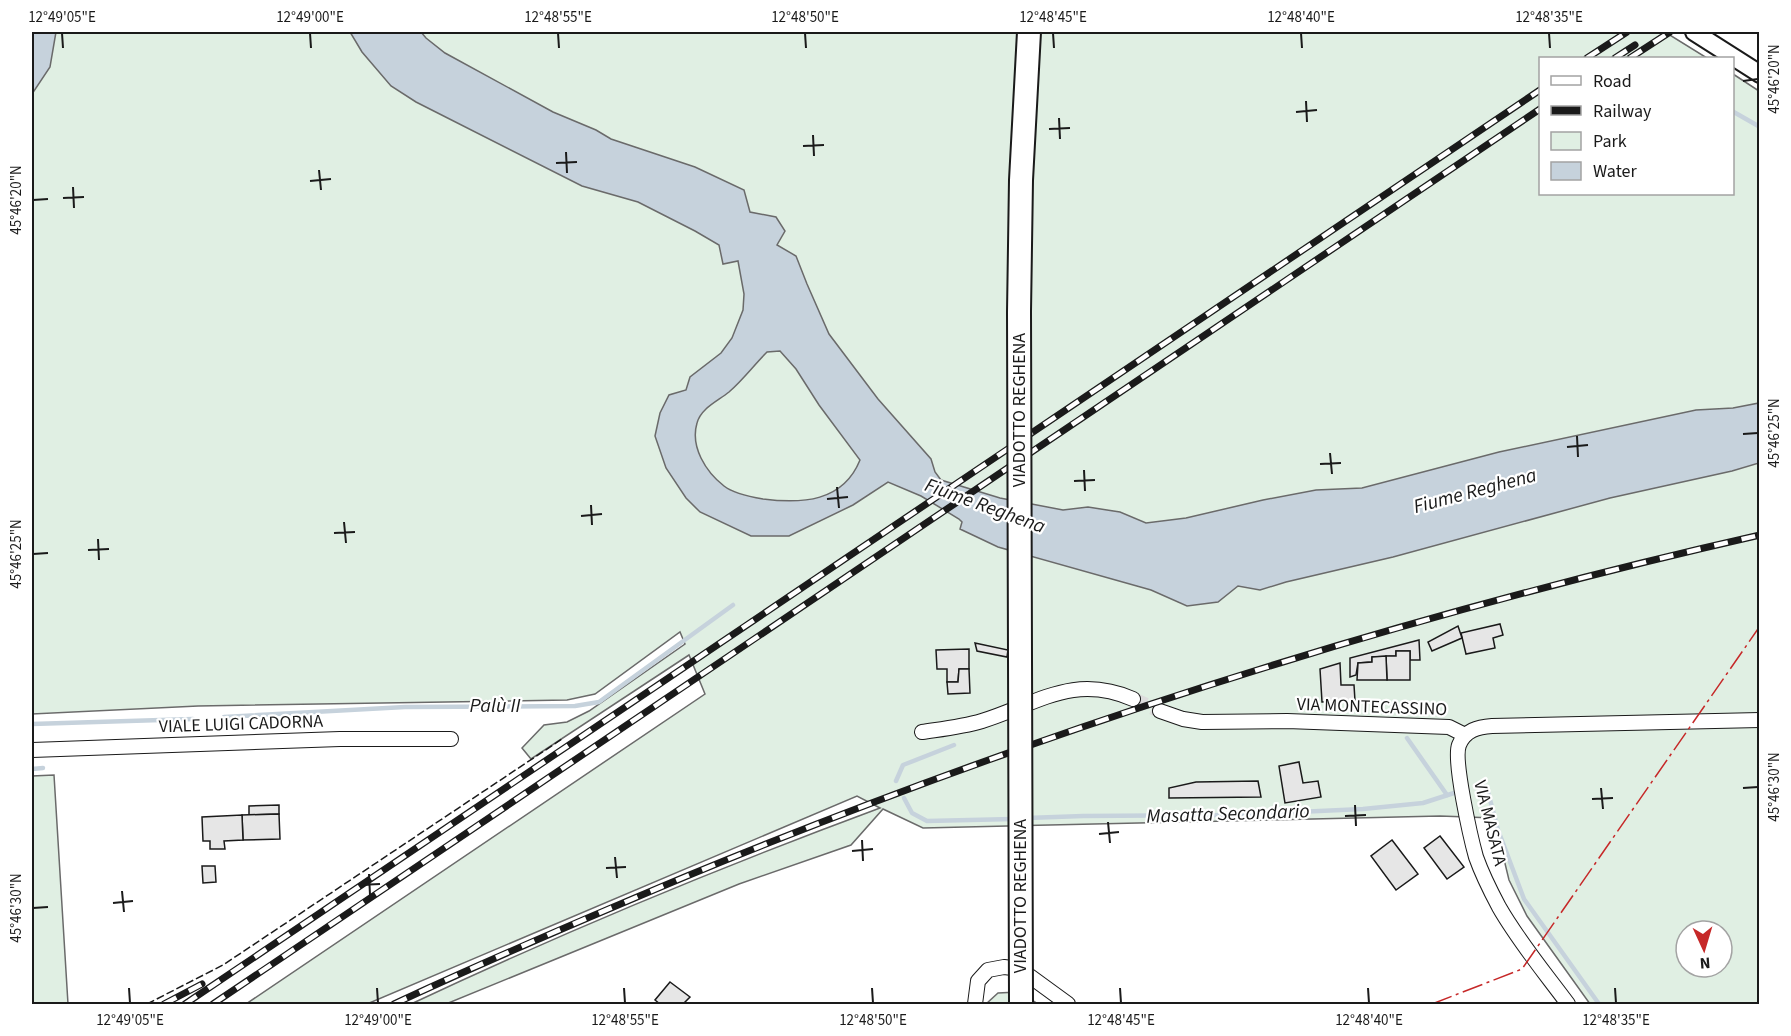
<svg xmlns="http://www.w3.org/2000/svg" width="1791" height="1036" font-family="'Source Sans 3',sans-serif">
  <rect width="100%" height="100%" fill="#fff"/>
  <g fill="#e0efe3" stroke="#6a6a6a" stroke-width="1.5" fill-rule="evenodd">
    <path d="M32,32H1665L1707,58H1540V194H1732L1733,74L1759,91V1004H1590L1527,916L1509,880L1494,818L1440,816L923,828L883,809L851,845L739,884L446,1004H411C564,932 721,867 880,808L857,796L367,1004H246L705,694L689,655L531,759L522,748L544,725L567,722L589,711L685,644L680,632L595,694L567,700L198,706L32,714ZM1686,931H1722V967H1686Z"/>
    <path d="M54,775L68,1004H32V776Z"/>
    <path d="M1020,992L1038,1004H986L998,993Z"/>
  </g>
  <g fill="#c6d2dc" stroke="#6a6a6a" stroke-width="1.5" fill-rule="evenodd">
    <path d="M32,32H56L50,67L32,94Z"/>
    <path d="M350,32H421L426,38L445,53L553,112L596,130L611,139L695,167L744,190L750,212L776,217L785,231L777,245L796,256L807,284L829,334L878,399L931,459L935,472L941,480L1000,498L1063,510L1088,507L1107,510L1120,512L1146,523L1186,518L1263,500L1316,490L1362,488L1499,452L1696,410L1733,408L1759,403V463L1732,471L1610,498L1393,557L1286,582L1260,590L1238,586L1218,602L1187,606L1151,590L998,547L960,529L962,522L959,519L921,496L888,482L853,505L789,536H751L700,512L686,498L666,468L655,436L660,413L669,395L686,390L690,377L721,353L732,338L743,310L744,294L738,261L723,264L719,245L695,231L638,202L582,186L416,102L391,86L362,52ZM780,351L796,369L819,405L860,460C843,502 802,504 763,499C751,497 734,494 724,486C706,472 690,447 697,423C701,408 718,401 729,392C743,380 754,365 767,352Z"/>
  </g>
  <g fill="none" stroke-linecap="round" stroke-linejoin="round">
    <g stroke="#c6d2dc" stroke-width="4.5">
      <path d="M1732,111L1760,127"/>
      <path d="M224,717L405,707L575,706L599,702L733,605"/>
      <path d="M32,724L193,719"/>
      <path d="M1407,738L1447,795"/>
      <path d="M32,769L43,768"/>
      <path d="M896,781L903,765L954,745"/>
      <path d="M1482,784L1488,792L1498,830L1524,899L1599,1004"/>
      <path d="M904,798L912,813L927,821L1013,819"/>
      <path d="M1027,818L1083,816L1230,815L1363,809L1423,803L1454,793"/>
    </g>
  </g>
  <g fill="#e6e6e6" stroke="#1a1a1a" stroke-width="1.5">
    <path d="M1500,624L1503,635L1493,638L1495,648L1466,654L1461,633Z"/>
    <path d="M1458,626L1462,638L1432,651L1428,642Z"/>
    <path d="M1419,640L1420,660H1410V651H1396V656L1372,657V662L1358,663L1356,675L1350,677V658Z"/>
    <path d="M975,643L1008,650L1007,657L977,651Z"/>
    <path d="M969,649V669H959L958,682H947V669H937L936,650Z"/>
    <path d="M1396,651H1410V680H1387L1386,656H1396Z"/>
    <path d="M1386,656L1387,680H1357L1358,663L1372,662V657Z"/>
    <path d="M1340,663L1341,685H1354L1355,701L1322,702L1320,669Z"/>
    <path d="M959,669H969L970,693L948,694L947,682H958Z"/>
    <path d="M1299,762L1303,783L1318,781L1321,797L1285,803L1279,766Z"/>
    <path d="M1258,781L1261,797L1169,798V788L1196,782Z"/>
    <path d="M279,805V814L249,815V806Z"/>
    <path d="M279,814L280,839L243,840L242,815Z"/>
    <path d="M242,815L243,840L224,841L225,849H210V841H203L202,817Z"/>
    <path d="M1440,836L1464,867L1447,879L1424,848Z"/>
    <path d="M1392,840L1418,874L1396,890L1371,856Z"/>
    <path d="M202,866H215L216,882L203,883Z"/>
    <path d="M670,982L690,997L683,1004H660L655,1000Z"/>
  </g>
  <g fill="none" stroke-linecap="round" stroke-linejoin="round">
    <path stroke="#ddd" stroke-width="14" stroke-dasharray="14 7" stroke-linecap="butt" d="M1133,699L1160,711"/>
    <g stroke="#1a1a1a" stroke-width="16">
      <g id="minor">
        <path d="M1160,711L1183,719L1202,722L1287,721L1449,727L1465,735"/>
        <path d="M922,732C942,729 962,727 982,721C1037,704 1073,673 1133,699"/>
        <path d="M32,750L340,739H451"/>
        <path d="M975,1004L978,981L988,970L1004,967L1020,969L1068,1004"/>
        <path d="M1568,1004C1545,973 1519,942 1499,907C1491,892 1482,874 1476,857C1471,839 1453,760 1459,745C1465,730 1478,727 1492,726L1760,720"/>
      </g>
    </g>
    <g stroke="#1a1a1a" stroke-width="20">
      <path id="tertiary" d="M1694,32L1760,74"/>
    </g>
    <use href="#minor" stroke="#fff" stroke-width="14"/>
    <use href="#tertiary" stroke="#fff" stroke-width="16"/>
    <g stroke="#1a1a1a" stroke-width="7">
      <g id="rail">
        <path d="M1587,58L1627,32"/>
        <path d="M1615,58L1635,45"/>
        <path d="M1630,58L1670,32"/>
        <path d="M164,1004L202,984"/>
        <path d="M185,1004L1540,90"/>
        <path d="M213,1004L1540,109"/>
        <path d="M394,1004C490,959 589,917 687,876C1034,733 1393,618 1760,535"/>
      </g>
    </g>
    <use href="#rail" stroke="#fff" stroke-width="4.5" stroke-dasharray="14" stroke-linecap="butt"/>
    <g stroke="#1a1a1a" stroke-width="26" stroke-linecap="butt">
      <path id="trunk-bridge" d="M1021,1004L1019,312L1021,180L1029,32"/>
    </g>
    <use href="#trunk-bridge" stroke="#fff" stroke-width="22"/>
    <path stroke="#1a1a1a" stroke-width="1.5" stroke-dasharray="8 3" stroke-linecap="butt" d="M147,1004L223,965L562,739"/>
    <path stroke="#c62828" stroke-width="1.5" stroke-dasharray="21 4.5 3 4.5" stroke-linecap="butt" d="M1432,1004L1522,969L1760,626"/>
  </g>
  <path fill="none" stroke="#1a1a1a" stroke-width="2" d="M62,33L63,48M310,33L311,48M558,33L559,48M805,33L806,48M1053,33L1054,48M1301,33L1302,48M1549,33L1550,48M1743,81L1758,79M1306,101L1307,122M1296,112L1317,110M1059,118L1060,139M1049,129L1070,128M813,135L814,156M803,146L824,145M566,152L567,173M556,163L577,162M319,170L321,190M310,181L331,179M73,187L74,208M63,198L84,197M33,200L48,199M1743,434L1758,433M1577,436L1578,457M1567,447L1588,445M1330,453L1332,474M1320,464L1341,463M1084,470L1085,491M1074,481L1095,480M837,487L839,508M827,499L848,497M591,505L592,525M581,516L602,514M344,522L346,543M334,533L355,532M98,539L99,560M88,550L109,549M33,554L48,553M1601,788L1603,809M1743,788L1758,787M1592,799L1613,798M1355,805L1356,826M1345,816L1366,815M1108,822L1110,843M1099,834L1119,832M862,840L863,861M852,851L873,849M615,857L617,878M606,868L626,867M369,874L370,895M359,885L380,884M122,891L124,912M113,903L133,901M33,908L48,907M129,988L130,1003M377,988L378,1003M624,988L625,1003M872,988L873,1003M1120,988L1121,1003M1368,988L1369,1003M1615,988L1616,1003"/>
  <g text-anchor="middle" dominant-baseline="central" stroke-width="4.5" stroke-linejoin="round" paint-order="stroke">
    <g font-size="18" fill="#1a1a1a" stroke="#fff">
      <text transform="translate(1019 410) rotate(-90)">VIADOTTO REGHENA</text>
      <text transform="translate(1372 707) rotate(2)">VIA MONTECASSINO</text>
      <text transform="translate(241 724) rotate(-2)">VIALE LUIGI CADORNA</text>
      <text transform="translate(1490 823) rotate(76)">VIA MASATA</text>
      <text transform="translate(1020 896) rotate(-90)">VIADOTTO REGHENA</text>
    </g>
    <g font-size="20" font-style="italic" fill="#1a1a1a" stroke="#fff">
      <text transform="translate(1475 491) rotate(-15)">Fiume Reghena</text>
      <text transform="translate(985 506) rotate(20)">Fiume Reghena</text>
      <text x="495" y="706">Palù II</text>
      <text transform="translate(1228 814) rotate(-2)">Masatta Secondario</text>
    </g>
  </g>
  <rect width="1791" height="1036" fill="none" stroke="#ffffff" stroke-width="66"/>
  <rect x="1539" y="57" width="195" height="138" fill="#ffffff" stroke="#a3a3a3" stroke-width="1.5"/>
  <rect x="1551" y="76" width="30" height="9" fill="#ffffff" stroke="#a3a3a3" stroke-width="1.5"/>
  <text x="1593" y="87" font-size="18" fill="#1a1a1a">Road</text>
  <rect x="1551" y="106" width="30" height="9" fill="#1a1a1a" stroke="#a3a3a3" stroke-width="1.5"/>
  <text x="1593" y="117" font-size="18" fill="#1a1a1a">Railway</text>
  <rect x="1551" y="132" width="30" height="18" fill="#e0efe3" stroke="#a3a3a3" stroke-width="1.5"/>
  <text x="1593" y="147" font-size="18" fill="#1a1a1a">Park</text>
  <rect x="1551" y="162" width="30" height="18" fill="#c6d2dc" stroke="#a3a3a3" stroke-width="1.5"/>
  <text x="1593" y="177" font-size="18" fill="#1a1a1a">Water</text>
  <g transform="translate(1704 949) rotate(176)"><circle r="28" fill="#ffffff" stroke="#a3a3a3" stroke-width="1.5"/>
  <path d="M0-4.5L10 22L0 15L-10 22Z" fill="#c62828"/>
  <text y="-9" font-size="16" font-weight="bold" text-anchor="middle" fill="#1a1a1a">N</text>
  </g>
  <rect x="33" y="33" width="1725" height="970" fill="none" stroke="#1a1a1a" stroke-width="2"/>
  <g font-size="15" text-anchor="middle" fill="#1a1a1a">
    <text x="62" y="22">12°49'05"E</text>
    <text x="310" y="22">12°49'00"E</text>
    <text x="558" y="22">12°48'55"E</text>
    <text x="805" y="22">12°48'50"E</text>
    <text x="1053" y="22">12°48'45"E</text>
    <text x="1301" y="22">12°48'40"E</text>
    <text x="1549" y="22">12°48'35"E</text>
    <text transform="translate(1774 79) rotate(-90)" y="5">45°46'20"N</text>
    <text transform="translate(16 200) rotate(-90)" y="5">45°46'20"N</text>
    <text transform="translate(1774 433) rotate(-90)" y="5">45°46'25"N</text>
    <text transform="translate(16 554) rotate(-90)" y="5">45°46'25"N</text>
    <text transform="translate(1774 787) rotate(-90)" y="5">45°46'30"N</text>
    <text transform="translate(16 908) rotate(-90)" y="5">45°46'30"N</text>
    <text x="130" y="1025">12°49'05"E</text>
    <text x="378" y="1025">12°49'00"E</text>
    <text x="625" y="1025">12°48'55"E</text>
    <text x="873" y="1025">12°48'50"E</text>
    <text x="1121" y="1025">12°48'45"E</text>
    <text x="1369" y="1025">12°48'40"E</text>
    <text x="1616" y="1025">12°48'35"E</text>
  </g>
</svg>
